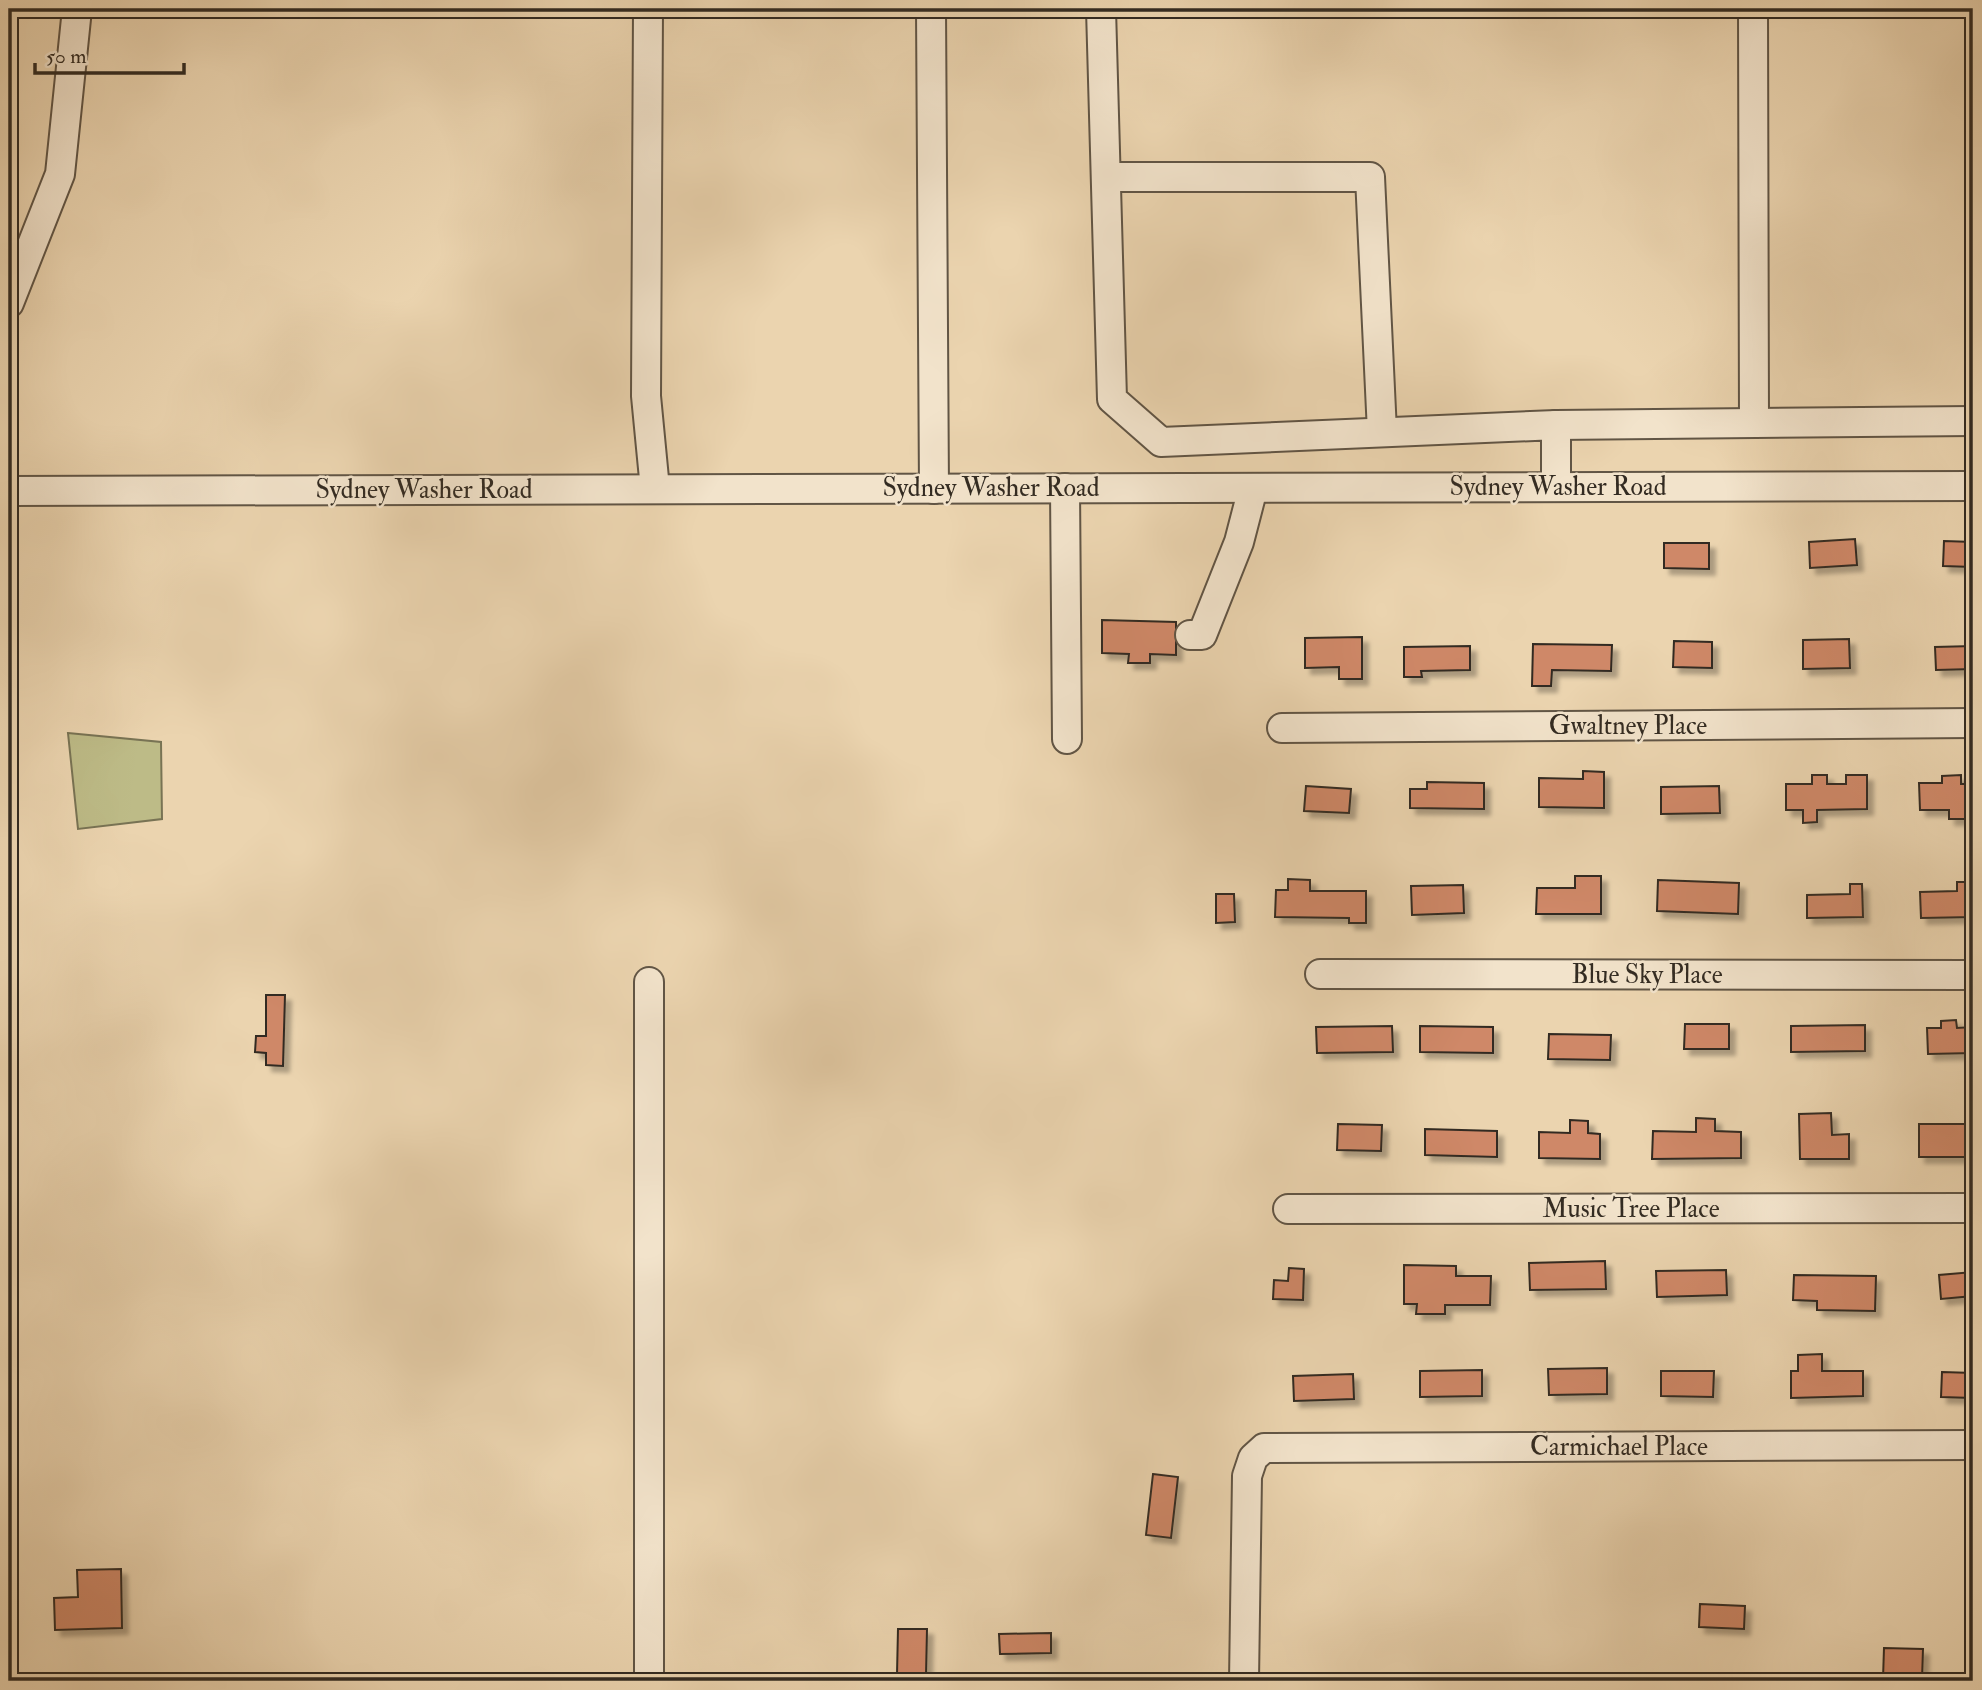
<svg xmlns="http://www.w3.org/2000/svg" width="1982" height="1690" font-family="'IM FELL Double Pica',serif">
  <defs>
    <filter id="shadow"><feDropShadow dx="6" dy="6" stdDeviation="2" flood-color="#0004"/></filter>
  </defs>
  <rect width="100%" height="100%" fill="#ebd4af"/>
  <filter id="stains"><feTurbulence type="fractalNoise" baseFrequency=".00286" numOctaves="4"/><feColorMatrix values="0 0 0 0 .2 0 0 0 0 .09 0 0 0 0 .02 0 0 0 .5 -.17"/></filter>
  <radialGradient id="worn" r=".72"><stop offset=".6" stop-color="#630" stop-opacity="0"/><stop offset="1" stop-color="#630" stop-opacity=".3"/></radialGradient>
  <path fill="#bdbb87" stroke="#787354" stroke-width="2" d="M68,733L161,742L162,819L78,829Z"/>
  <g fill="#cf8867" stroke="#332b22" stroke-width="2" filter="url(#shadow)">
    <path d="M1855,539L1857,565L1810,568L1809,542Z"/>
    <path d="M1944,541L1973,542V567L1943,566Z"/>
    <path d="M1664,543H1709V569L1664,568Z"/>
    <path d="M1102,620L1176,622V655L1150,654V663H1128L1129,654L1102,653Z"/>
    <path d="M1362,637V679H1339V667L1305,668V638Z"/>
    <path d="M1849,639L1850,668L1803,669V640Z"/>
    <path d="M1674,641L1712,642V668L1673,667Z"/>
    <path d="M1533,644L1612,645L1611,671L1552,670L1551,686H1532Z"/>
    <path d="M1470,646V670L1421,671L1422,677H1404V647Z"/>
    <path d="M1973,646V669L1936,670L1935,647Z"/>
    <path d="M1583,771L1604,772V808L1539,807V778L1583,779Z"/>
    <path d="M1812,775H1827V784H1846V775H1867V809L1817,810V822L1803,823V810H1786V784H1812Z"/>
    <path d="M1961,775V784H1973V819H1949V810H1920L1919,783H1942V776Z"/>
    <path d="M1427,782L1484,783V809L1410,808V789H1427Z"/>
    <path d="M1306,786L1351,789L1349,813L1304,811Z"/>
    <path d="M1719,786L1720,813L1661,814V787Z"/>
    <path d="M1575,876H1601V914H1536L1537,888H1575Z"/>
    <path d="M1288,879L1310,880V891H1366V923H1349V918L1275,917L1276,890H1288Z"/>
    <path d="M1658,880L1739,883L1738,914L1657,911Z"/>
    <path d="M1957,882H1973V917L1921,918L1920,892L1957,891Z"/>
    <path d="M1850,884H1862L1863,917L1807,918V895L1850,894Z"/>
    <path d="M1463,885L1464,913L1412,915L1411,886Z"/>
    <path d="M1216,894H1234L1235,922L1216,923Z"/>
    <path d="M266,995H285L283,1066L266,1065V1053L255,1052L256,1036H266Z"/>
    <path d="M1956,1020L1957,1028L1973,1027V1053L1928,1054L1927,1028H1941V1021Z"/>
    <path d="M1685,1024H1729V1049H1684Z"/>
    <path d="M1865,1025V1051L1791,1052V1026Z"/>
    <path d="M1392,1026L1393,1052L1317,1053L1316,1027Z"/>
    <path d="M1420,1026L1493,1027V1053L1420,1052Z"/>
    <path d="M1549,1034L1611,1035L1610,1060L1548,1059Z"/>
    <path d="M1831,1113L1832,1135L1849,1134V1159H1800L1799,1114Z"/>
    <path d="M1696,1118L1715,1119V1131L1741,1132V1158L1652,1159L1653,1131L1696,1132Z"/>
    <path d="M1570,1120L1588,1121V1133L1600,1134V1159L1539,1158V1132L1570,1133Z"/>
    <path d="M1338,1124L1382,1125L1381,1151L1337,1150Z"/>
    <rect x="1919" y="1124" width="54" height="33"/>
    <path d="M1425,1129L1497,1131V1157L1425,1155Z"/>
    <path d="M1605,1261L1606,1289L1530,1290L1529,1263Z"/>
    <path d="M1404,1265L1456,1266V1276H1491L1490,1305H1445V1314H1416L1417,1304H1404Z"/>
    <path d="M1289,1268L1304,1269L1303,1300L1273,1299L1274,1280L1288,1281Z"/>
    <path d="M1726,1270L1727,1295L1657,1297L1656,1271Z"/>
    <path d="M1973,1272V1296L1941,1299L1939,1275Z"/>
    <path d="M1794,1275L1876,1276L1875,1311L1817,1310V1301L1793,1300Z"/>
    <path d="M1822,1354V1371H1863V1396L1791,1398V1371H1798V1355Z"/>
    <path d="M1607,1368V1394L1549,1395L1548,1369Z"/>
    <path d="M1482,1370V1396L1420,1397V1371Z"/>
    <path d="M1661,1371H1714L1713,1397L1661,1396Z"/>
    <path d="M1942,1372L1973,1373V1398L1941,1397Z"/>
    <path d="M1353,1374L1354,1399L1294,1401L1293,1376Z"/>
    <path d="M1153,1474L1178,1477L1171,1538L1146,1535Z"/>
    <path d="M121,1569L122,1628L55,1630L54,1598L78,1597L77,1570Z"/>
    <path d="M1700,1604L1745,1606L1744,1629L1699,1627Z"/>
    <path d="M898,1629H927L926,1675L897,1674Z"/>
    <path d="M1051,1633V1653L1000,1654L999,1634Z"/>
    <path d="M1884,1648L1923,1649L1922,1679H1883Z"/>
  </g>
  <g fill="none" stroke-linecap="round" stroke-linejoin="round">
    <g stroke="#615545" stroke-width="32">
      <g id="minor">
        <path d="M648,9L646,396L655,489"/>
        <path d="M931,9L934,489"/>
        <path d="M1101,9L1112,399L1161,442L1556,425V487"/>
        <path d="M1753,9L1754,423"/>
        <path d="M1106,177H1370L1382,432"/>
        <path d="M9,303L60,174L77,9"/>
        <path d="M1556,425L1973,421"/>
        <path d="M1065,488L1067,739"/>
        <path d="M9,491L1973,486"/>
        <path d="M1190,635H1202L1239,542L1253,488"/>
        <path d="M1282,728L1973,723"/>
        <path d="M1320,974L1973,975"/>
        <path d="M1288,1209L1973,1208"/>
        <path d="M649,1681V982"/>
        <path d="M1244,1681L1247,1476L1253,1458L1264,1448L1973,1445"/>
      </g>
    </g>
    <use href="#minor" stroke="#f2e3cb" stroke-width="28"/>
  </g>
  <g text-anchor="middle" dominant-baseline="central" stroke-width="5" stroke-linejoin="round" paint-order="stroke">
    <g font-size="26" fill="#332b22" stroke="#f2e3cb">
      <text x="1558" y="487">Sydney Washer Road</text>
      <text x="991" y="488">Sydney Washer Road</text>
      <text x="424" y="490">Sydney Washer Road</text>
      <text x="1628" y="726">Gwaltney Place</text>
      <text x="1647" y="975">Blue Sky Place</text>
      <text x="1631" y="1209">Music Tree Place</text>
      <text x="1619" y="1447">Carmichael Place</text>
    </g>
  </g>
  <rect width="1982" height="1690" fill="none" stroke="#ebd4af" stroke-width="35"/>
  <rect x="10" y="10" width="1961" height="1669" fill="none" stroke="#332b22" stroke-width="3.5"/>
  <rect x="18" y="18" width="1947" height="1655" fill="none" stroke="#332b22" stroke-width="2"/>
  <path d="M35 63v10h149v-10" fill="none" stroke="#332b22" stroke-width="3.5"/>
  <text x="46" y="63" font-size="21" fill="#332b22" stroke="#f2e3cb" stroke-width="5" paint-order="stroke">50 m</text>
  <rect width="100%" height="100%" filter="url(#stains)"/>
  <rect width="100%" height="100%" fill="url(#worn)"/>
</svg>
